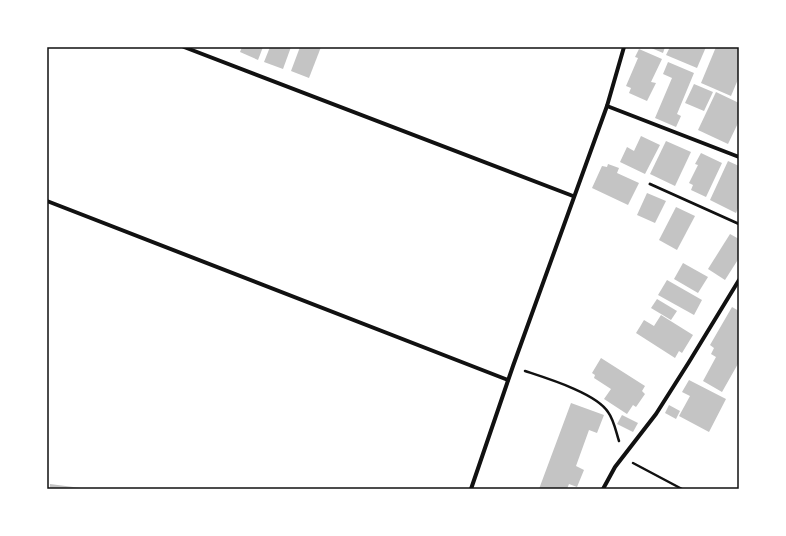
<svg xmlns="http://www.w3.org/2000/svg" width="786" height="536" font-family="'DejaVu Sans',sans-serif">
  <rect width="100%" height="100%" fill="#fff"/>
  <g fill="#c4c4c4">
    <path d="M242,47H263L258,60L240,52Z"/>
    <path d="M270,47H291L283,69L264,62Z"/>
    <path d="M300,47H321L309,78L291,71Z"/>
    <path d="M649,47H665L663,53Z"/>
    <path d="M670,47H706L697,68L666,55Z"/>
    <path d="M716,47H739V77L731,96L701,83Z"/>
    <path d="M639,49L662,59L651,82L656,83L647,101L629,93L631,88L626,86L638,58L635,57Z"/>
    <path d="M668,62L694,73L677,114L681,116L676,127L655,118L672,78L663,74Z"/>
    <path d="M694,84L713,92L704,111L685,103Z"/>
    <path d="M716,92L739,103V121L728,144L698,130Z"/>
    <path d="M641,136L660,145L645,174L620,162L627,147L634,151Z"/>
    <path d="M666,141L691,152L675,186L650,174Z"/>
    <path d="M701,153L722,163L706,197L691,190L693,185L689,183L698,165L695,164Z"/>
    <path d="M728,161L739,166V206L736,213L710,200Z"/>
    <path d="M608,164L619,168L617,173L639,183L628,205L592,188L602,166L607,167Z"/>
    <path d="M647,193L666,201L655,223L637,215Z"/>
    <path d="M676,207L695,216L677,250L659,240Z"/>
    <path d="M730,234L739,239V258L725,280L708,269Z"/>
    <path d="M683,263L708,277L698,293L674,279Z"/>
    <path d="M667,280L702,300L694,315L658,295Z"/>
    <path d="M657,299L677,311L671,320L651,308Z"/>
    <path d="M732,307L739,311V362L722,392L703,381L716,357L711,354L714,348L710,345Z"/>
    <path d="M661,315L693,335L682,353L679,351L675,358L636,333L644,320L654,326Z"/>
    <path d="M601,358L645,386L642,391L645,394L636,407L633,405L627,414L604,399L611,389L594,378L595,375L592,373Z"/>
    <path d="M689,380L726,399L709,432L679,416L690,396L682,392Z"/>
    <path d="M571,403L604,415L597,433L589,430L576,466L584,470L577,487L569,484L567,489H539Z"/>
    <path d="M669,405L680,411L676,419L665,413Z"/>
    <path d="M622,415L638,423L633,432L617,424Z"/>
    <path d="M50,484L81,488V489H50Z"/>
  </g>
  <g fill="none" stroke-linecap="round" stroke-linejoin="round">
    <g stroke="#111" stroke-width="2.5">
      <path d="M525,371C546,378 596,393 608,412C614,420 616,432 619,441"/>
      <path d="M633,463L682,489"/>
    </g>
    <path stroke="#111" stroke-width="3" d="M650,184L739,224"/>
    <g stroke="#111" stroke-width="4">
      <path d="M184,47L573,196"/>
      <path d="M607,106L739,157"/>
      <path d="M47,201L508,380"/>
      <path d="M471,489L513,366L607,106L624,47"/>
      <path d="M603,489L615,467L656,414L689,362L739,280"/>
    </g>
  </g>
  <rect width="786" height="536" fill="none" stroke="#ffffff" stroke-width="96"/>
  <rect x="48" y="48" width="690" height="440" fill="none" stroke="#111" stroke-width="1.5"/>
</svg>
